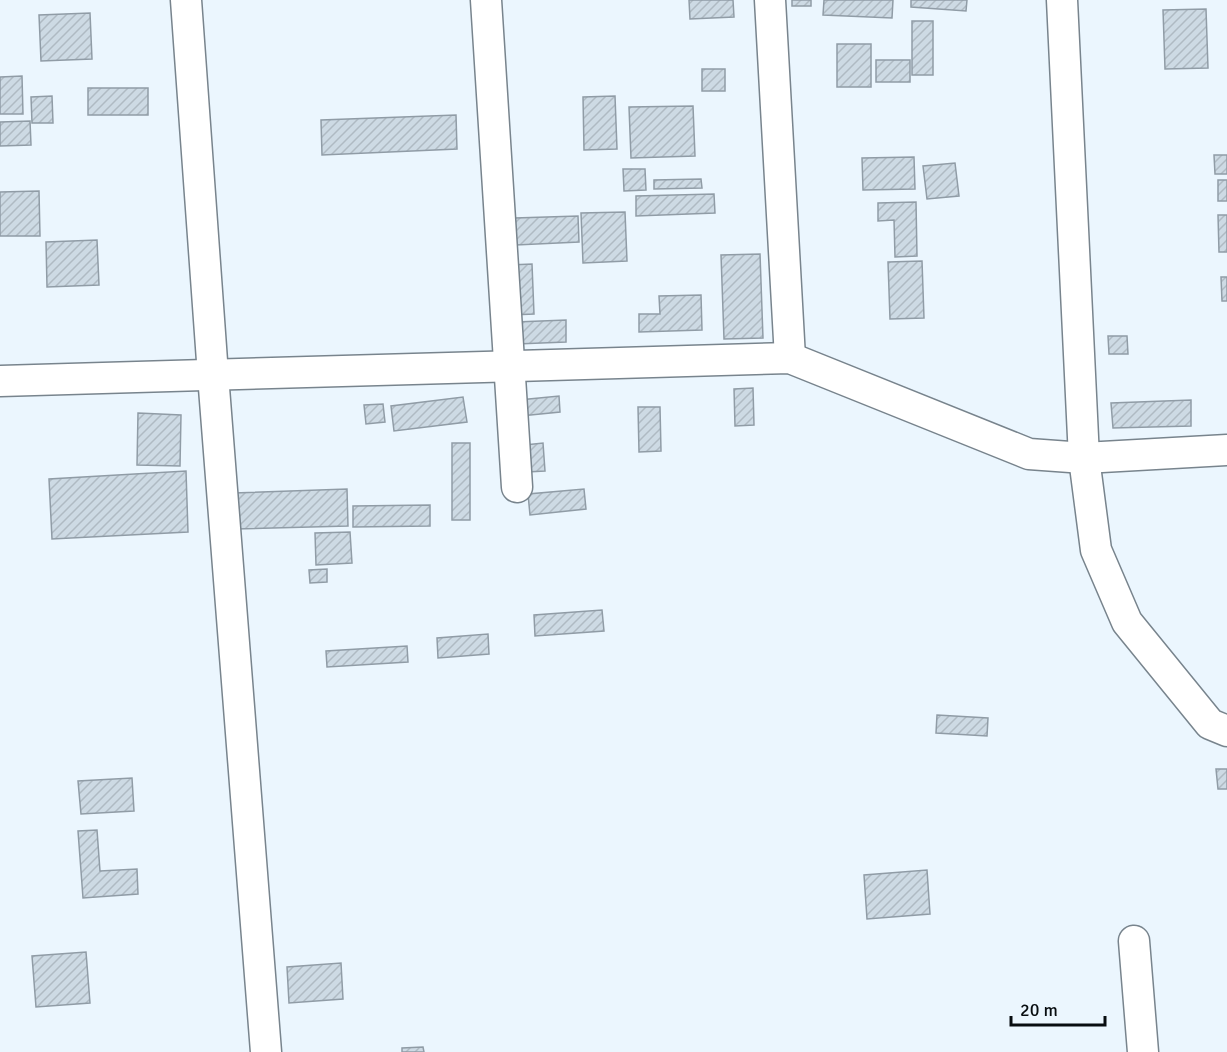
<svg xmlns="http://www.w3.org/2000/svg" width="1227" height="1052" font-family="Signika,sans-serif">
  <defs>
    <pattern id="building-hatch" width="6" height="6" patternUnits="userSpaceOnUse" patternTransform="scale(1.5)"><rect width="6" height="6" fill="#cddae4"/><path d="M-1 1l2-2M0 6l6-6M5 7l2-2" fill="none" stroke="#afbac3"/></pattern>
  </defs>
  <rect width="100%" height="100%" fill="#ebf6fe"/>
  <g fill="url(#building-hatch)" stroke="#909ca6" stroke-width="1.5">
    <path d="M689,0H733L734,17L690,19Z"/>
    <rect x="792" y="0" width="19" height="6"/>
    <path d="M824,0H893L892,18L823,15Z"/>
    <path d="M911,0H967L966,11L911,7Z"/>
    <path d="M1206,9L1208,68L1165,69L1163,10Z"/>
    <path d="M90,13L92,59L41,61L39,15Z"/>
    <rect x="912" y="21" width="21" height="54"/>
    <rect x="837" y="44" width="34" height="43"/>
    <rect x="876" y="60" width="34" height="22"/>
    <rect x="702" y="69" width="23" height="22"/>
    <path d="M22,76L23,114H0V77Z"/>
    <rect x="88" y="88" width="60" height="27"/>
    <path d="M52,96L53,123H32L31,97Z"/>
    <path d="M615,96L617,149L584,150L583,97Z"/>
    <path d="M693,106L695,156L631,158L629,107Z"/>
    <path d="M456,115L457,149L322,155L321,120Z"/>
    <path d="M30,121L31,145L0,146V122Z"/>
    <path d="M1214,155H1227V174H1215Z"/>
    <path d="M914,157L915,189L863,190L862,158Z"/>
    <path d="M955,163L959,196L927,199L923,166Z"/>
    <path d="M623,169H645L646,190L624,191Z"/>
    <path d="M701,179L702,188L654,189V180Z"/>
    <rect x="1218" y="180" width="9" height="21"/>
    <path d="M39,191L40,236H0V192Z"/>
    <path d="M714,194L715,213L636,216V196Z"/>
    <path d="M916,202L917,256L895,257L894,220L878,221V203Z"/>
    <path d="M625,212L627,261L583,263L581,213Z"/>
    <path d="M1218,215H1227V252H1219Z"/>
    <path d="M578,216L579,242L516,245L515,218Z"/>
    <path d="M97,240L99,285L47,287L46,242Z"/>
    <path d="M760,254L763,338L724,339L721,255Z"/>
    <path d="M922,261L924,318L890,319L888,262Z"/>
    <path d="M532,264L534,314L511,315L509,265Z"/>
    <path d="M1221,277H1227V301H1222Z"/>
    <path d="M701,295L702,330L639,332V314H660L659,296Z"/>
    <path d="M566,320V342L517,344L516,322Z"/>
    <path d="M1108,336H1127L1128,354H1109Z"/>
    <path d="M753,388L754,425L735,426L734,389Z"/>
    <path d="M559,396L560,412L521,416L519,400Z"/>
    <path d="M463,397L467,422L394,431L391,406Z"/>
    <path d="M1191,400V426L1113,428L1111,403Z"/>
    <path d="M383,404L385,422L366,424L364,405Z"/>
    <path d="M638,407H660L661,451L639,452Z"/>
    <path d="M138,413L181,415L180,466L137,465Z"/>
    <rect x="452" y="443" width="18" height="77"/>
    <path d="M543,443L545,471L527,472L525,445Z"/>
    <path d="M186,471L188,532L52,539L49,479Z"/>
    <path d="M347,489L348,526L235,529L234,493Z"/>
    <path d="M584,489L586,509L530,515L528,494Z"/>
    <path d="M430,505V526L353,527V506Z"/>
    <path d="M350,532L352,563L316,565L315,533Z"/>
    <path d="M327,569V582L310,583L309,570Z"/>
    <path d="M602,610L604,631L535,636L534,615Z"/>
    <path d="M488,634L489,654L438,658L437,638Z"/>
    <path d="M407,646L408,662L327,667L326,651Z"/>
    <path d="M937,715L988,718L987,736L936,733Z"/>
    <path d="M1216,769H1227V789H1218Z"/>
    <path d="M132,778L134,811L81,814L78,781Z"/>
    <path d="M97,830L100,871L137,869L138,894L83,898L78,831Z"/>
    <path d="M927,870L930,914L867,919L864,875Z"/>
    <path d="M86,952L90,1003L36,1007L32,956Z"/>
    <path d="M341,963L343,999L289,1003L287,967Z"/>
    <path d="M423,1047L424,1052H402V1048Z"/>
  </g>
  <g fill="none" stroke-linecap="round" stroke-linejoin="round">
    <g stroke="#78848d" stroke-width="33">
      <g id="street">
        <path d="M186,0L213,375L266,1052"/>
        <path d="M486,0L517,487"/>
        <path d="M770,0L790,358"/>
        <path d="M1062,0L1084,458L1096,550L1127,622L1210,724L1227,731"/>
        <path d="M0,381L790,358L1029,454L1084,458L1227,450"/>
        <path d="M1134,941L1143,1052"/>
      </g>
    </g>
    <use href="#street" stroke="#fff" stroke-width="30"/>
  </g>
  <path d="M1011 1016v9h94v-9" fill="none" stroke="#080d10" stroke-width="3"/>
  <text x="1020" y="1016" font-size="18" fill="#080d10" stroke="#ebf6fe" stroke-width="4.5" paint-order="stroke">20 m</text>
</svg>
